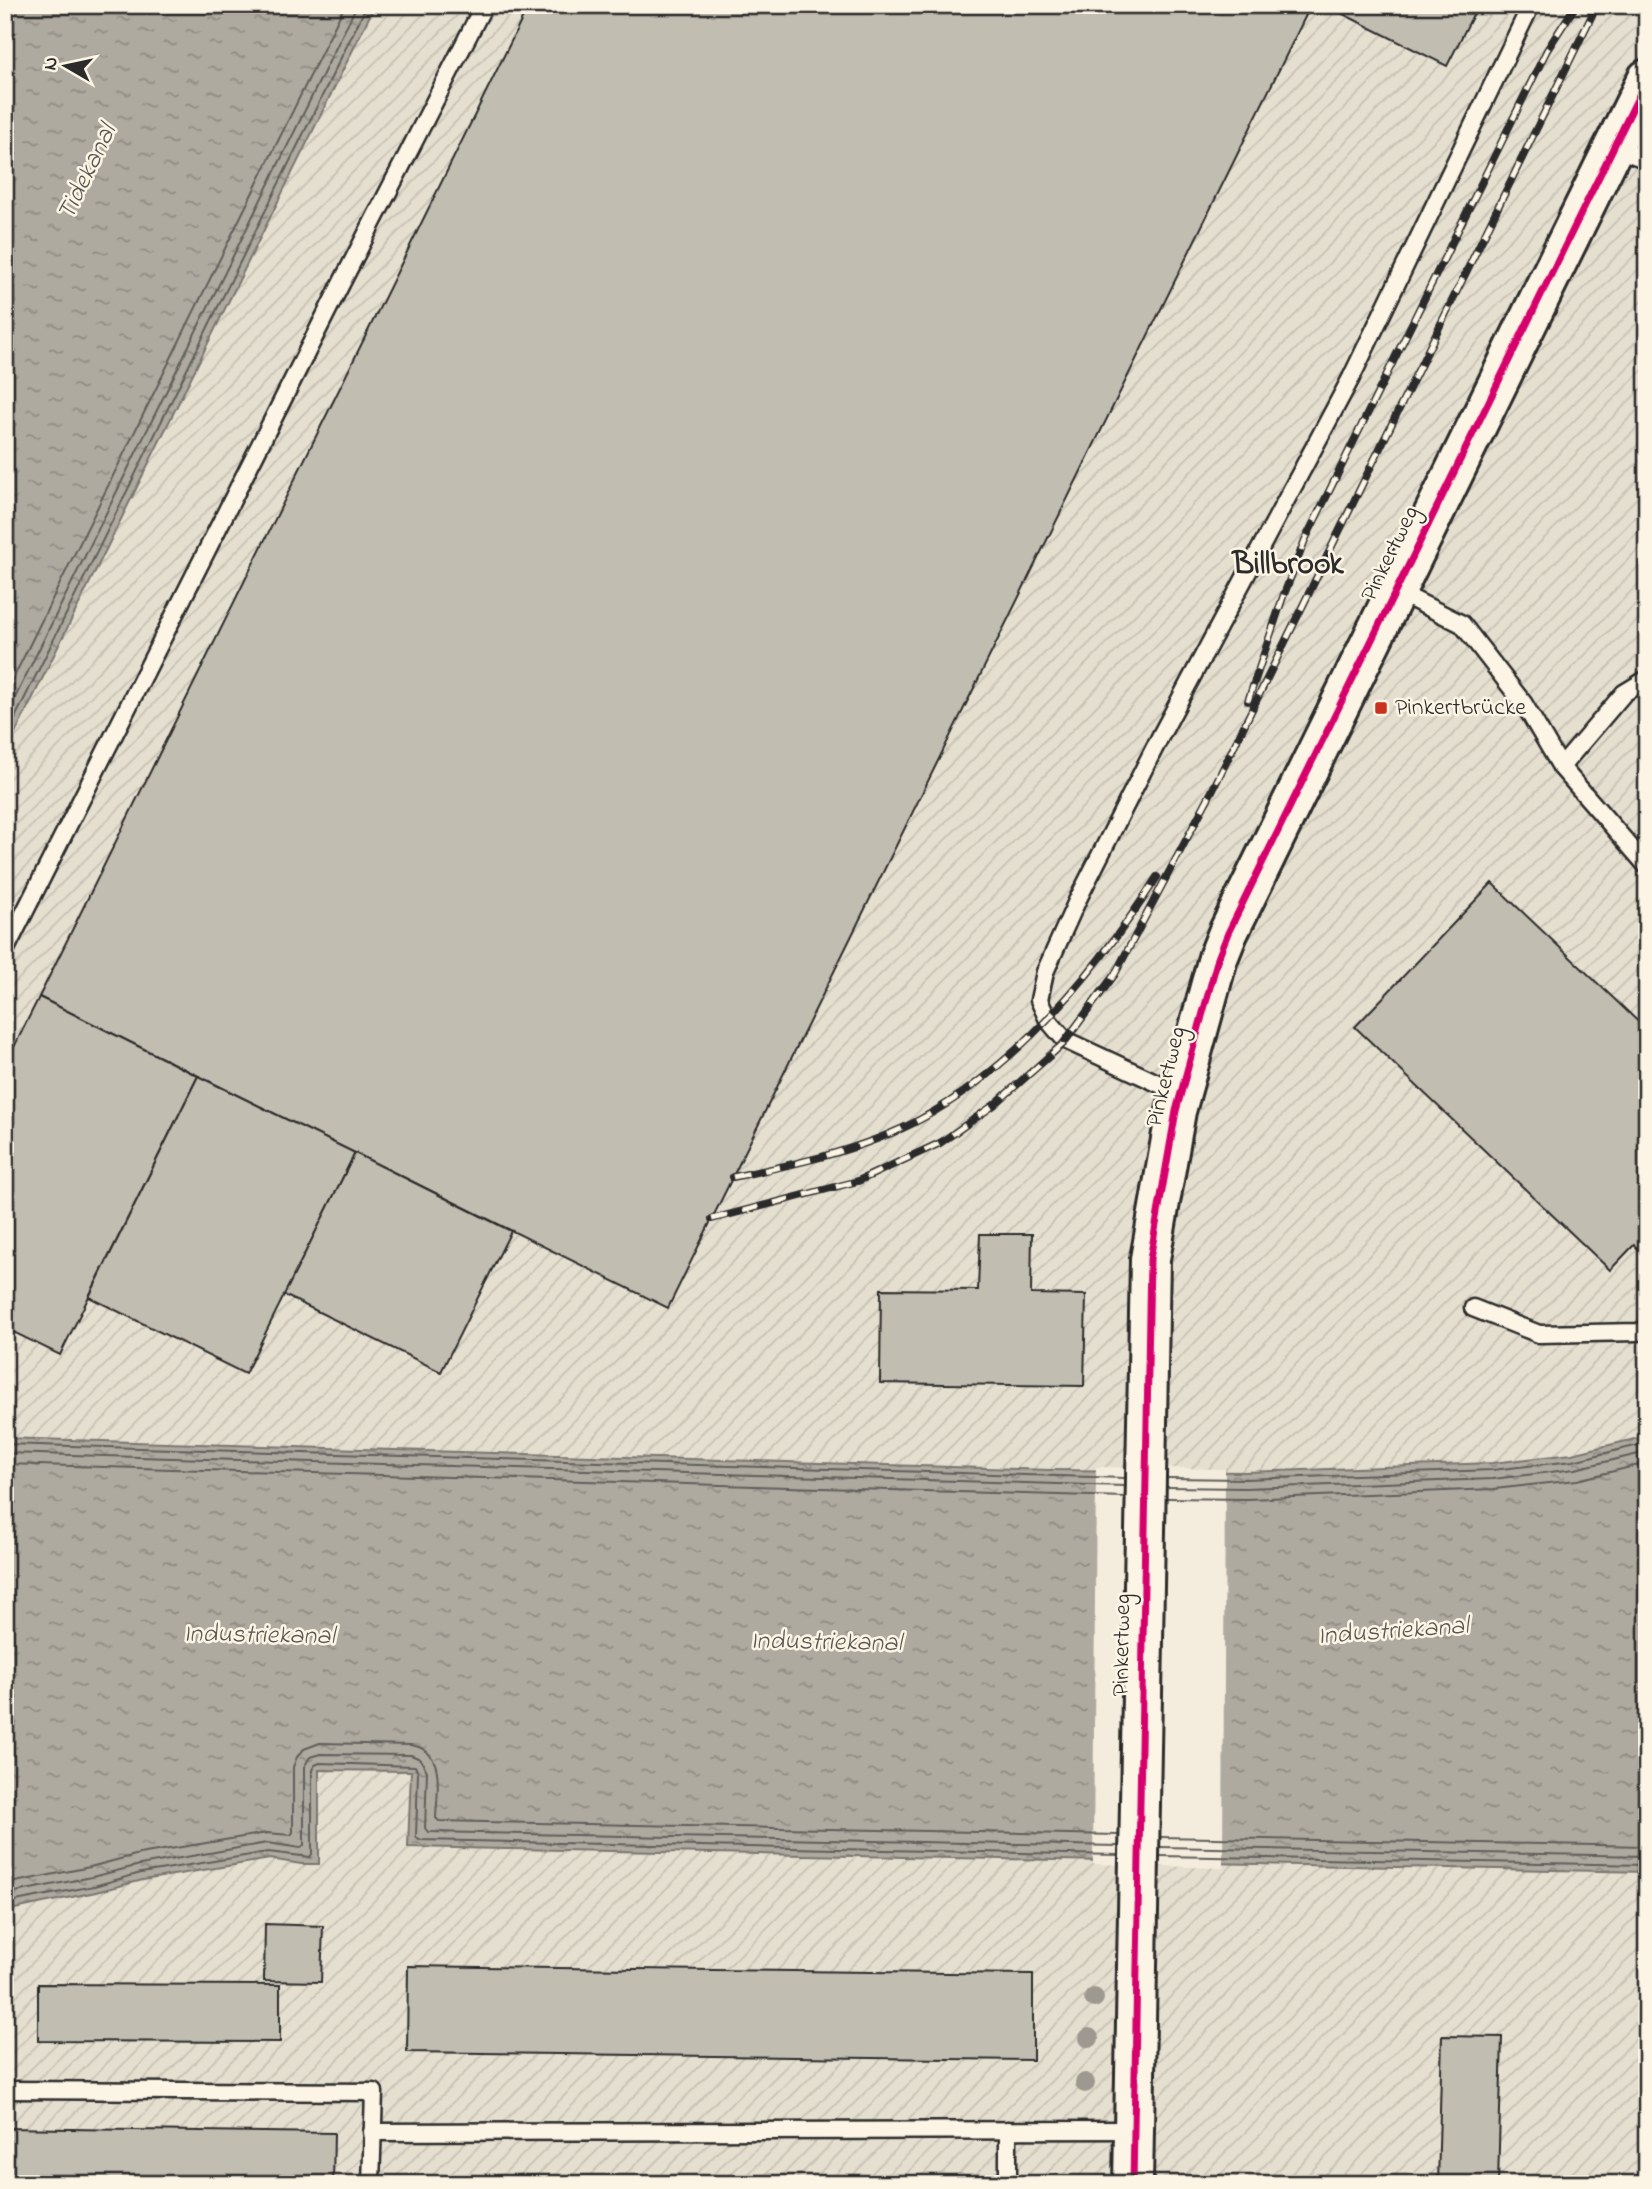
<svg xmlns="http://www.w3.org/2000/svg" width="1652" height="2189" font-family="'Indie Flower',sans-serif">
  <defs>
    <pattern id="industrial-furrows" width="10" height="10" patternUnits="userSpaceOnUse" patternTransform="scale(1.75)"><rect width="10" height="10" fill="#e5dfd0"/><path d="M-1 1l2-2M0 10L10 0M9 11l2-2" fill="none" stroke="#c5c0b3"/></pattern>
    <pattern id="water-ripples" width="26" height="14" patternUnits="userSpaceOnUse" patternTransform="scale(1.75)"><rect width="26" height="14" fill="#afaaa0"/><path d="M2 4q2-2 4 0t4 0M15 11q2-2 4 0t4 0" fill="none" stroke="#8f8b83"/></pattern>
  </defs>
  <rect width="100%" height="100%" fill="#f4edde"/>
  <filter id="ink" filterUnits="userSpaceOnUse"><feTurbulence type="fractalNoise" baseFrequency=".0143" numOctaves="2"/><feDisplacementMap in="SourceGraphic" scale="14" xChannelSelector="R" yChannelSelector="G"/><feConvolveMatrix kernelMatrix="1 2 1 2 8 2 1 2 1" color-interpolation-filters="sRGB"/></filter>
  <g filter="url(#ink)">
    <g fill="url(#industrial-furrows)">
      <path d="M375,5H1647V1436L1572,1454L1492,1463L1245,1472L1050,1470L5,1438V754Z"/>
      <path d="M319,1770L411,1771L408,1847L1647,1872V2184H5V1911L96,1892L143,1880L270,1859L301,1864Z"/>
    </g>
    <g fill="url(#water-ripples)" stroke="#7a7771" stroke-width="2">
      <path d="M5,5H375L5,754Z"/>
      <path d="M1647,1436V1872L408,1847L411,1771L319,1770V1864H301L270,1859L143,1880L96,1892L5,1911V1438L1050,1470L1245,1472L1492,1463L1572,1454Z"/>
    </g>
    <path fill="#f4edde" d="M1096,1467L1225,1469L1223,1868L1093,1864Z"/>
    <g fill="none" stroke-linecap="round" stroke-linejoin="round">
      <g stroke="#605e5a" stroke-width="2">
        <path d="M5,695L345,5"/>
        <path d="M5,718L357,5"/>
        <path d="M5,738L367,5"/>
        <path d="M5,1444L1125,1478"/>
        <path d="M5,1453L1125,1486"/>
        <path d="M5,1464L1125,1497"/>
        <path d="M1167,1478L1245,1479L1492,1470L1573,1461L1647,1443"/>
        <path d="M1167,1487L1245,1488L1493,1479L1575,1469L1647,1452"/>
        <path d="M1167,1498L1246,1499L1494,1489L1577,1480L1647,1463"/>
        <path d="M1160,1837L1647,1846"/>
        <path d="M1160,1847L1647,1856"/>
        <path d="M1160,1856L1647,1865"/>
        <path d="M5,1884L90,1867L139,1854L267,1833L291,1835L293,1832V1767L297,1757L304,1749L320,1743L411,1745C447,1751 437,1792 436,1818L439,1821L1118,1835"/>
        <path d="M5,1894L92,1877L140,1865L267,1843L301,1848L304,1845V1767L310,1757L320,1754L411,1755L420,1759L427,1771L425,1828L428,1832L1118,1846"/>
        <path d="M5,1903L94,1886L141,1873L268,1852L310,1857L312,1854V1770L315,1765L320,1763L415,1766L418,1773L416,1837L419,1840L1118,1855"/>
      </g>
    </g>
    <g fill="#c2bdb1" stroke="#2b2b2b" stroke-width="2">
      <path d="M529,5H1311L668,1308L39,997Z"/>
      <path d="M1325,5H1478L1447,66Z"/>
      <path d="M1492,883L1647,1030V1257L1634,1245L1610,1270L1355,1027Z"/>
      <path d="M39,997L198,1076L60,1355L5,1328V1065Z"/>
      <path d="M198,1076L355,1153L245,1374L89,1297Z"/>
      <path d="M355,1153L511,1231L441,1372L284,1295Z"/>
      <path d="M980,1234H1032L1031,1294L1086,1295L1084,1386L880,1383L881,1289L978,1290Z"/>
      <path d="M265,1924L323,1926L321,1982L264,1981Z"/>
      <path d="M408,1966L1033,1974V2060L407,2052Z"/>
      <path d="M38,1984L280,1985V2042L38,2041Z"/>
      <path d="M1442,2036L1502,2037L1498,2184H1438Z"/>
      <path d="M5,2128L334,2133L333,2184H5Z"/>
    </g>
    <g fill="none" stroke-linecap="round" stroke-linejoin="round">
      <g stroke="#2b2b2b" stroke-width="21">
        <g id="service">
          <path d="M1613,147L1647,160"/>
          <path d="M1396,591L1462,624L1524,704L1561,767L1647,866"/>
          <path d="M1561,767L1624,693L1647,679"/>
          <path d="M5,951L343,280L484,5"/>
          <path d="M1181,1094L1065,1040L1048,1020L1039,1000L1045,972L1077,901L1161,735L1351,378L1531,5"/>
          <path d="M1473,1308L1539,1334L1638,1332L1647,1329"/>
          <path d="M5,2090L374,2092L371,2184"/>
          <path d="M372,2132L1134,2130"/>
          <path d="M1008,2184V2130"/>
        </g>
      </g>
      <g stroke="#2b2b2b" stroke-width="44">
        <path id="tertiary" d="M1133,2184L1150,1259L1176,1111L1218,958L1228,933L1647,79"/>
      </g>
      <use href="#service" stroke="#fcf5e5" stroke-width="16"/>
      <use href="#tertiary" stroke="#fcf5e5" stroke-width="38"/>
      <g stroke="#2b2b2b" stroke-width="8">
        <g id="rail">
          <path d="M1248,701L1283,597L1305,540L1547,50L1576,5"/>
          <path d="M733,1177C796,1164 863,1150 921,1119C1019,1065 1097,971 1157,877"/>
          <path d="M712,1219L858,1181L940,1143L994,1105L1063,1044L1115,974L1212,791L1597,5"/>
        </g>
      </g>
      <use href="#rail" stroke="#fcf5e5" stroke-width="5" stroke-dasharray="16" stroke-linecap="butt"/>
      <g stroke="#fcf5e5" stroke-width="11">
        <path id="cycleway" d="M1133,2184L1150,1259L1176,1111L1218,958L1228,933L1647,79"/>
      </g>
      <use href="#cycleway" stroke="#d6006c" stroke-width="7"/>
    </g>
    <g fill="#9d9990">
      <circle cx="1094" cy="1998" r="10"/>
      <circle cx="1089" cy="2038" r="10"/>
      <circle cx="1085" cy="2083" r="10"/>
    </g>
  </g>
  <rect fill="#c8321e" stroke="#fcf5e5" stroke-width="2.5" x="1374" y="701" width="14" height="14" rx="3.5"/>
  <g text-anchor="middle" dominant-baseline="central" stroke-width="5" stroke-linejoin="round" paint-order="stroke">
    <g font-size="24" fill="#2b2b2b" stroke="#fcf5e5">
      <text transform="translate(1391 554) rotate(-64)">Pinkertweg</text>
      <text transform="translate(1167 1077) rotate(-76)">Pinkertweg</text>
      <text transform="translate(1123 1645) rotate(-89)">Pinkertweg</text>
    </g>
    <g font-size="24" fill="#2b2b2b" stroke="#fcf5e5" text-anchor="start">
      <text x="1395" y="708">Pinkertbrücke</text>
    </g>
    <g font-size="26" font-style="italic" fill="#595754" stroke="#fcf5e5">
      <text transform="translate(88 173) rotate(-64)">Tidekanal</text>
      <text transform="translate(1393 1632) rotate(-4)">Industriekanal</text>
      <text transform="translate(259 1636) rotate(1)">Industriekanal</text>
      <text transform="translate(826 1643) rotate(1)">Industriekanal</text>
    </g>
    <g font-size="32" font-weight="bold" fill="#2b2b2b" stroke="#fcf5e5">
      <text x="1288" y="565">Billbrook</text>
    </g>
  </g>
  <rect width="1652" height="2189" fill="none" stroke="#fcf5e5" stroke-width="28"/>
  <rect x="14" y="14" width="1624" height="2161" fill="none" stroke="#2b2b2b" stroke-width="2.5" filter="url(#ink)"/>
  <g transform="translate(66 66) rotate(279)" stroke="#fcf5e5" stroke-width="5" paint-order="stroke">
  <path d="M0-5L12 26L0 18L-12 26Z" fill="#2b2b2b"/>
  <text y="-10" font-size="19" font-weight="bold" text-anchor="middle" fill="#2b2b2b">N</text>
  </g>
</svg>
